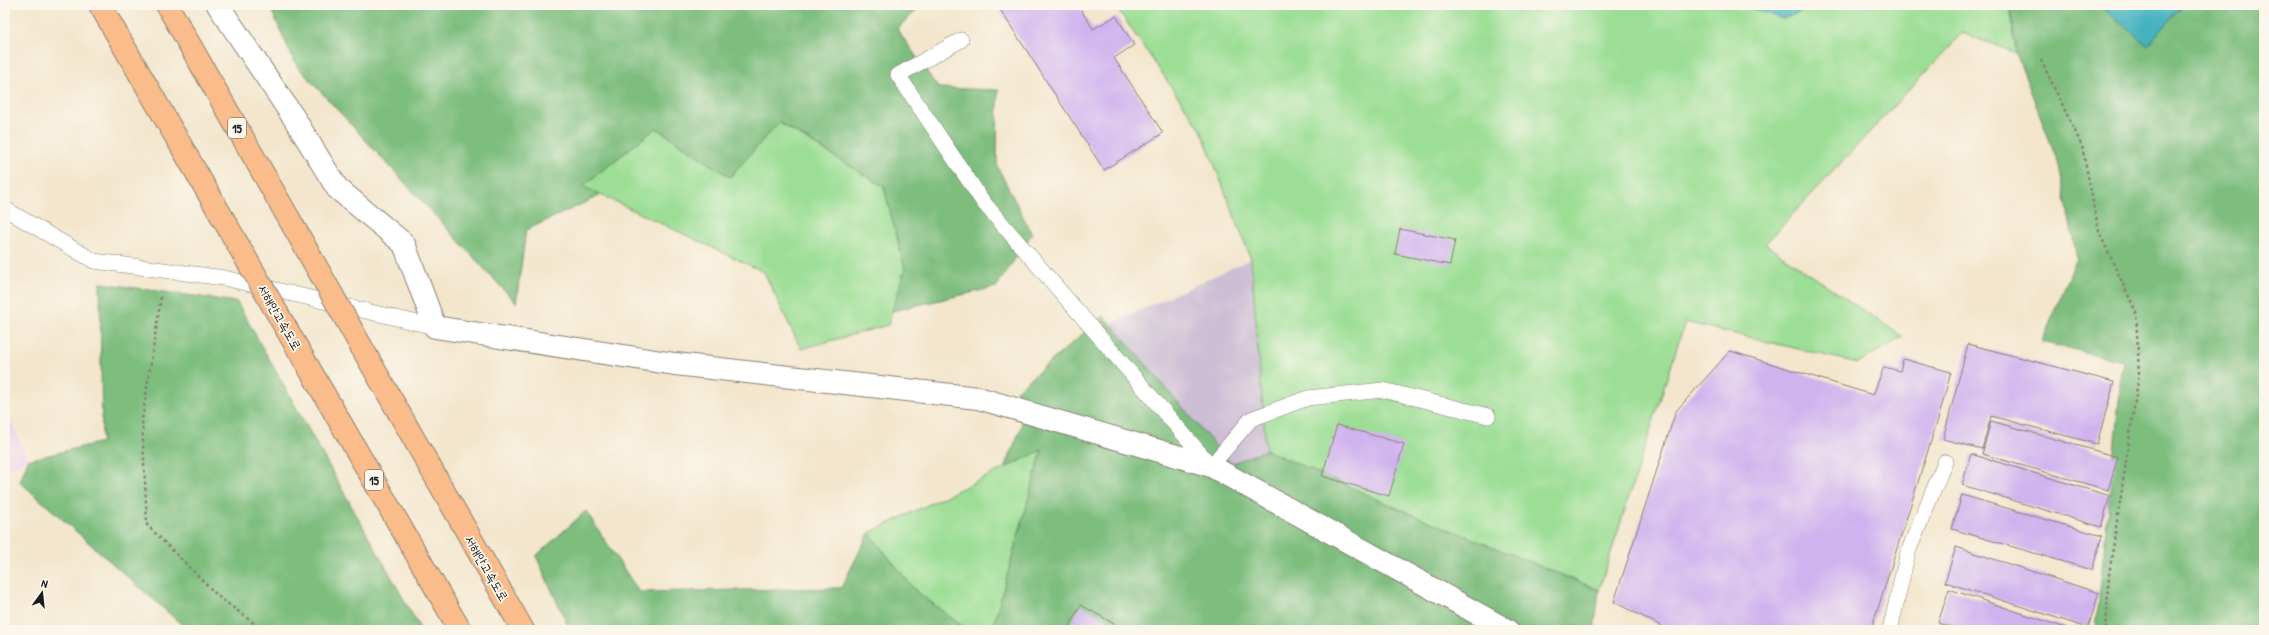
<svg xmlns="http://www.w3.org/2000/svg" width="2269" height="635" font-family="'Patrick Hand','Poor Story',sans-serif">
  <rect width="100%" height="100%" fill="#fbf7ec"/>
  <filter id="ink" filterUnits="userSpaceOnUse"><feTurbulence type="fractalNoise" baseFrequency=".025" numOctaves="2"/><feDisplacementMap in="SourceGraphic" scale="8" xChannelSelector="R" yChannelSelector="G"/><feConvolveMatrix kernelMatrix="1 2 1 2 8 2 1 2 1" color-interpolation-filters="sRGB"/></filter>
  <filter id="wash" filterUnits="userSpaceOnUse"><feTurbulence type="fractalNoise" baseFrequency=".012" numOctaves="4" result="noise"/><feDisplacementMap in="SourceGraphic" scale="16" xChannelSelector="R" yChannelSelector="G"/><feGaussianBlur stdDeviation="0.9" result="paint"/><feColorMatrix in="noise" values="0 0 0 0 0 0 0 0 0 0 0 0 0 0 0 0 0 1.4 0 .05"/><feComposite in="paint" operator="in"/></filter>
  <g filter="url(#wash)">
    <rect width="100%" height="100%" fill="#f3e6cd"/>
    <path fill="#eed0e8" d="M5,407L28,460L5,469Z"/>
    <path fill="#ccbed4" d="M1251,259L1266,450L1231,464L1111,324Z"/>
    <g fill="#9cde95" stroke="#5c7d58">
      <path d="M1115,5H1742L1783,19L1817,5H2010L2016,53L1962,33L1765,244L1903,337L1857,363L1685,322L1599,590L1404,511L1266,450L1251,259L1201,130Z"/>
      <path d="M778,122L884,187L905,269L888,325L801,349L764,272L582,186L656,128L730,177Z"/>
      <path d="M1042,450L992,630H967L915,590L869,533Z"/>
    </g>
    <g fill="#7dbd7e" stroke="#4c6c4d">
      <path d="M269,5H922L897,29L938,88L998,90L997,166L1032,234L996,287L892,311L905,269L884,187L779,122L730,177L656,128L583,186L601,195L526,230L516,303L296,65Z"/>
      <path d="M2010,5H2099L2148,44L2183,5H2264V630H2096L2123,361L2042,342L2077,258L2058,162L2016,53Z"/>
      <path d="M100,283L237,302L421,630H188L20,482L28,460L102,442Z"/>
      <path d="M1104,316L1231,464L1266,450L1404,511L1599,590L1594,630H992L1042,450L1005,468L1022,425L1016,391Z"/>
      <path d="M586,511L639,592L841,588L869,533L915,590L967,630H570L536,556Z"/>
    </g>
    <g fill="#44b3bf" stroke="#30686e">
      <path d="M1742,5H1817L1783,19Z"/>
      <path d="M2099,5H2183L2148,45Z"/>
    </g>
    <g id="blocks">
      <g fill="#d0b3ee">
        <path d="M1003,5H1078L1093,29L1116,16L1134,45L1114,58L1163,133L1104,170L999,8Z"/>
        <path d="M1400,229L1455,240L1450,265L1395,254Z"/>
        <path d="M1968,344L2114,382L2097,444L1991,416L1982,449L1943,439Z"/>
        <path d="M1730,351L1873,395L1884,367L1900,371L1903,359L1951,372L1939,416L1871,630H1669L1614,602L1676,411Z"/>
        <path d="M1991,421L2118,457L2108,490L1982,454Z"/>
        <path d="M1337,425L1404,444L1389,496L1322,476Z"/>
        <path d="M1971,454L2110,496L2101,527L1962,485Z"/>
        <path d="M1962,495L2102,536L2092,570L1952,529Z"/>
        <path d="M1956,547L2099,593L2088,628L1945,582Z"/>
        <path d="M1949,589L2072,630H1960L1938,623Z"/>
        <path d="M1081,605L1125,630H1067Z"/>
      </g>
    </g>
  </g>
  <g filter="url(#ink)">
    <use href="#blocks" fill-opacity="0" stroke="#888174" stroke-width="1"/>
    <g fill="none" stroke-linecap="round" stroke-linejoin="round">
      <g stroke="#888174" stroke-width="16">
        <g id="service">
          <path d="M961,40L898,75L984,203L1211,466L1251,419L1308,398L1383,390L1488,416"/>
          <path d="M5,209L94,261L224,278L435,327"/>
          <path d="M1890,630L1908,552L1945,462"/>
        </g>
      </g>
      <g stroke="#888174" stroke-width="24">
        <path id="minor" d="M218,5L294,118L337,188L404,244L435,327L675,364L978,398L1211,466L1507,630"/>
      </g>
      <g stroke="#888174" stroke-width="24">
        <g id="motorway">
          <path d="M100,5L222,217"/>
          <path d="M167,5L308,252"/>
          <path d="M287,330L460,630"/>
          <path d="M362,348L523,630"/>
        </g>
      </g>
      <g stroke="#888174" stroke-width="2.5" stroke-dasharray="3 3" stroke-linecap="butt">
        <path d="M2041,60L2082,146L2099,232L2136,312L2139,374L2109,575L2106,630"/>
        <path d="M161,297L142,420L147,525L219,597L263,630"/>
      </g>
      <use href="#service" stroke="#fff" stroke-width="15"/>
      <use href="#minor" stroke="#fff" stroke-width="22"/>
      <use href="#motorway" stroke="#f9bc8a" stroke-width="22"/>
      <g stroke="#888174" stroke-width="24" stroke-linecap="butt">
        <g id="motorway-bridge">
          <path d="M222,217L287,330"/>
          <path d="M308,252L362,348"/>
        </g>
      </g>
      <use href="#motorway-bridge" stroke="#f9bc8a" stroke-width="22"/>
    </g>
  </g>
  <g text-anchor="middle" dominant-baseline="central" stroke-width="3.5" stroke-linejoin="round" paint-order="stroke">
    <g fill="#fbf7ec" stroke="#5f5e5a" stroke-width="1">
      <rect x="228" y="118" width="18" height="20" rx="3"/>
      <rect x="365" y="470" width="18" height="20" rx="3"/>
    </g>
    <g font-size="12" font-weight="bold" fill="#1c1c1c">
      <text x="237" y="128">15</text>
      <text x="374" y="480">15</text>
    </g>
    <g font-size="13" fill="#1c1c1c" stroke="#fbf7ec">
      <text transform="translate(280 317) rotate(60)">서해안고속도로</text>
      <text transform="translate(487 568) rotate(60)">서해안고속도로</text>
    </g>
  </g>
  <rect width="2269" height="635" fill="none" stroke="#fbf7ec" stroke-width="20"/>
  <g transform="translate(42 593) rotate(15)" stroke="#fbf7ec" stroke-width="3" paint-order="stroke">
  <path d="M0-3L7 15L0 10L-7 15Z" fill="#1c1c1c"/>
  <text y="-6" font-size="11" font-weight="bold" text-anchor="middle" fill="#1c1c1c">N</text>
  </g>
</svg>
